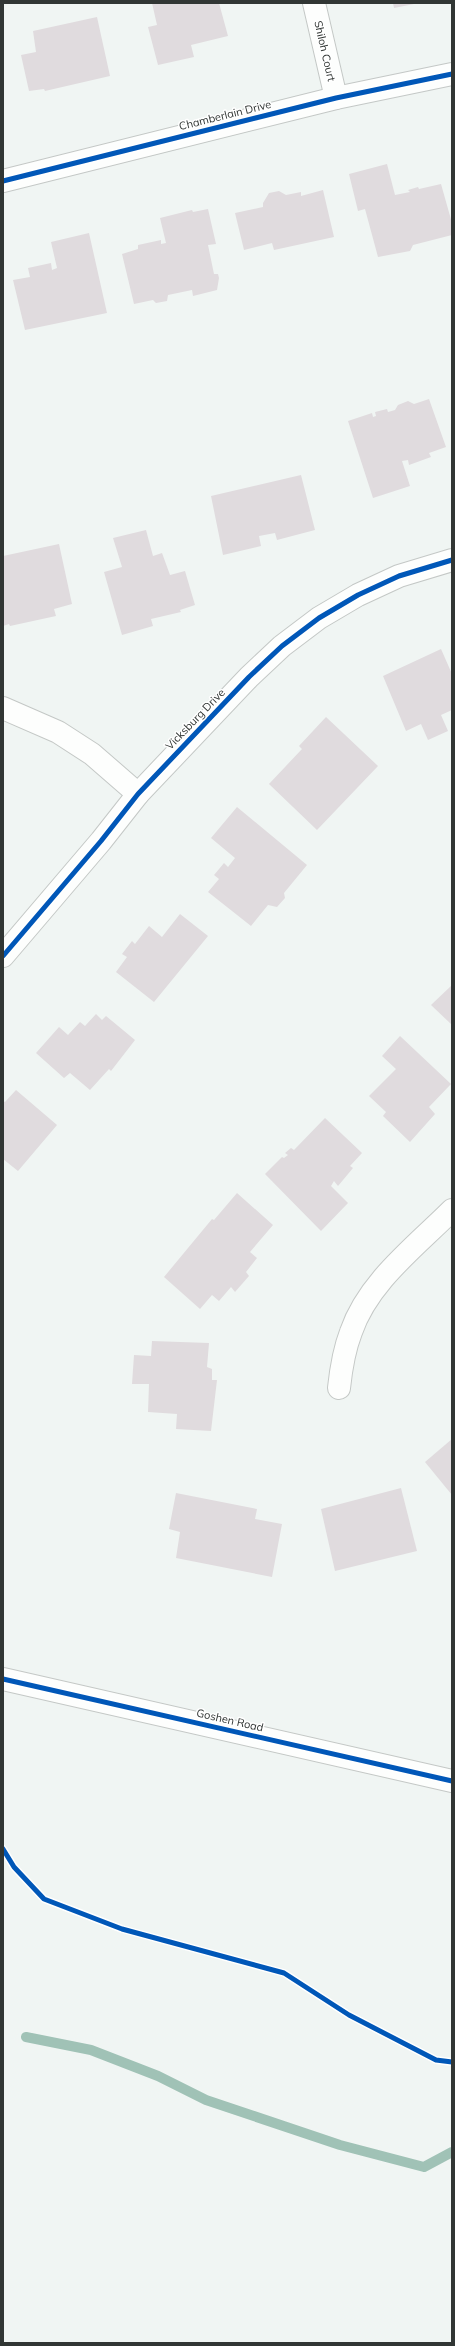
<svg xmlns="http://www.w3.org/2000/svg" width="455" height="2346" font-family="Mulish,sans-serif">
  <rect width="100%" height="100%" fill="#f0f5f3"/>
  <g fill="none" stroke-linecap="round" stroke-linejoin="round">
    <path stroke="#a0c2b6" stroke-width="10" d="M26,2037L91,2050L158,2076L206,2100L340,2145L424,2167L452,2152"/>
  </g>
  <g fill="#e0dbde">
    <path d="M152,3H219L228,36L191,45L194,57L158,65L148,27L157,25Z"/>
    <path d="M393,3H414V4L394,8Z"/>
    <path d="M97,17L110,76L45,91L44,89L29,91L21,55L36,52L33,31Z"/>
    <path d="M387,164L395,195L410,192L408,190L418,187L419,189L441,184L452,223V235L413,245L410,251L378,257L365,209L358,211L349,174Z"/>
    <path d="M323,190L334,237L274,250L272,243L244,250L235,213L263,207V203L269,193L279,191L286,195L301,192V196Z"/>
    <path d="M208,209L216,244L208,245L214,274H218L219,278L217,290L193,296L192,290L168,295L167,301L156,303L153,300L134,304L122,254L138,249V245L161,240V244L166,243L160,218L192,210L193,212Z"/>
    <path d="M89,233L107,313L25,330L13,280L30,277L28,268L51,263L52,270L57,268L51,242Z"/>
    <path d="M429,399L446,447L429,453L431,457L409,465L408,460L402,461L410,486L373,498L348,421L372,413L373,417L376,416L375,412L387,409L388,412L395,410L398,405L408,401L414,404Z"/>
    <path d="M301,475L315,530L277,540L275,533L259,536L261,546L223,555L211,496Z"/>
    <path d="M146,530L153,556L162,553L170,575L185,571L195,605L180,610L181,612L151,619L153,626L122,635L104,572L122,567L113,538Z"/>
    <path d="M59,544L72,604L54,609L56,616L10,626L9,624L3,626V556Z"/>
    <path d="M441,649L452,674V710L441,715L448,731L428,740L421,724L406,731L383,676Z"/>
    <path d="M326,717L378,766L317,830L269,784L302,749L299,746Z"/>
    <path d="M237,807L307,865L284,893L285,898L277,907L268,905L251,926L208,892L219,879L214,875L224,863L228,867L235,858L211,838Z"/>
    <path d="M180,914L208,936L154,1002L116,972L127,957L122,954L132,941L135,944L149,926L162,937Z"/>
    <path d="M452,985V1025L431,1005Z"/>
    <path d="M96,1014L102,1020L106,1016L135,1040L111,1071L109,1069L90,1090L70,1073L64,1078L36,1053L59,1027L68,1035L80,1022L85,1026Z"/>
    <path d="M400,1036L451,1084L429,1107L435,1114L410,1142L383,1116L386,1112L369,1096L396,1069L382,1056Z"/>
    <path d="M16,1090L57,1125L18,1171L3,1159V1101L5,1102Z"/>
    <path d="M325,1118L362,1153L350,1166L353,1168L338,1186L334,1181L331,1186L348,1203L321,1231L265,1174L282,1157L284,1158L288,1155L285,1153L291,1148L294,1150Z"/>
    <path d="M237,1193L273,1225L250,1252L257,1258L246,1272L249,1276L235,1292L231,1287L219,1301L212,1295L200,1309L164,1277L212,1219L214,1220Z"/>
    <path d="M152,1341L209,1343L207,1367L212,1369V1380H217L211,1431L176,1429L177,1414L148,1412L149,1384H132L134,1355L151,1356Z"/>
    <path d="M452,1439V1495L425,1462Z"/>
    <path d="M401,1488L417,1551L335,1571L321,1509Z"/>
    <path d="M176,1493L257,1509L255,1519L282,1524L272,1577L176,1558L180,1532L169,1529Z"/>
  </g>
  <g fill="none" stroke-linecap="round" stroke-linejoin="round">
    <g stroke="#c4c8c6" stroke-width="24">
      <g id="minor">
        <path d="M314,3L336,98"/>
        <path d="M3,181L336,98L452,74"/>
        <path d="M3,708L58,732L92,754L138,794"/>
        <path d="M3,956L101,841L138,794L249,677L282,646L319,618L358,595L399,576L452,560"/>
        <path d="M339,1388C341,1369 344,1350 351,1332C368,1282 416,1246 452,1210"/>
      </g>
    </g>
    <g stroke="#c4c8c6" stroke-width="24">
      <path id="tertiary" d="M3,1679L452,1781"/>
    </g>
    <use href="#minor" stroke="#fdfefd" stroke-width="22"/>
    <use href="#tertiary" stroke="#fdfefd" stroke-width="22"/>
    <g stroke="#fff" stroke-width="8">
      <g id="cycleway">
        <path d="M3,181L336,98L452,74"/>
        <path d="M3,956L101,841L138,794L249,677L282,646L319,618L358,595L399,576L452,560"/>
        <path d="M3,1679L452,1781"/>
        <path d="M3,1849L14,1867L44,1899L122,1929L284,1973L349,2015L436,2060L452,2062"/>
      </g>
    </g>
    <use href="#cycleway" stroke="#0057b8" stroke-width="5"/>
  </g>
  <g text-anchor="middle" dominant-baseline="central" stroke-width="3" stroke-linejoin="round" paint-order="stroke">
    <g font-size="11" fill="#313634" stroke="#fff">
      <text transform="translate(325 51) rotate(77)">Shiloh Court</text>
      <text transform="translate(225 115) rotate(-14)">Chamberlain Drive</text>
      <text transform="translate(195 719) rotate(-46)">Vicksburg Drive</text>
      <text transform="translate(230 1720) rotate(13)">Goshen Road</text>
    </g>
  </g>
  <rect width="455" height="2346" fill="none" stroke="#313634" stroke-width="8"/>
</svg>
